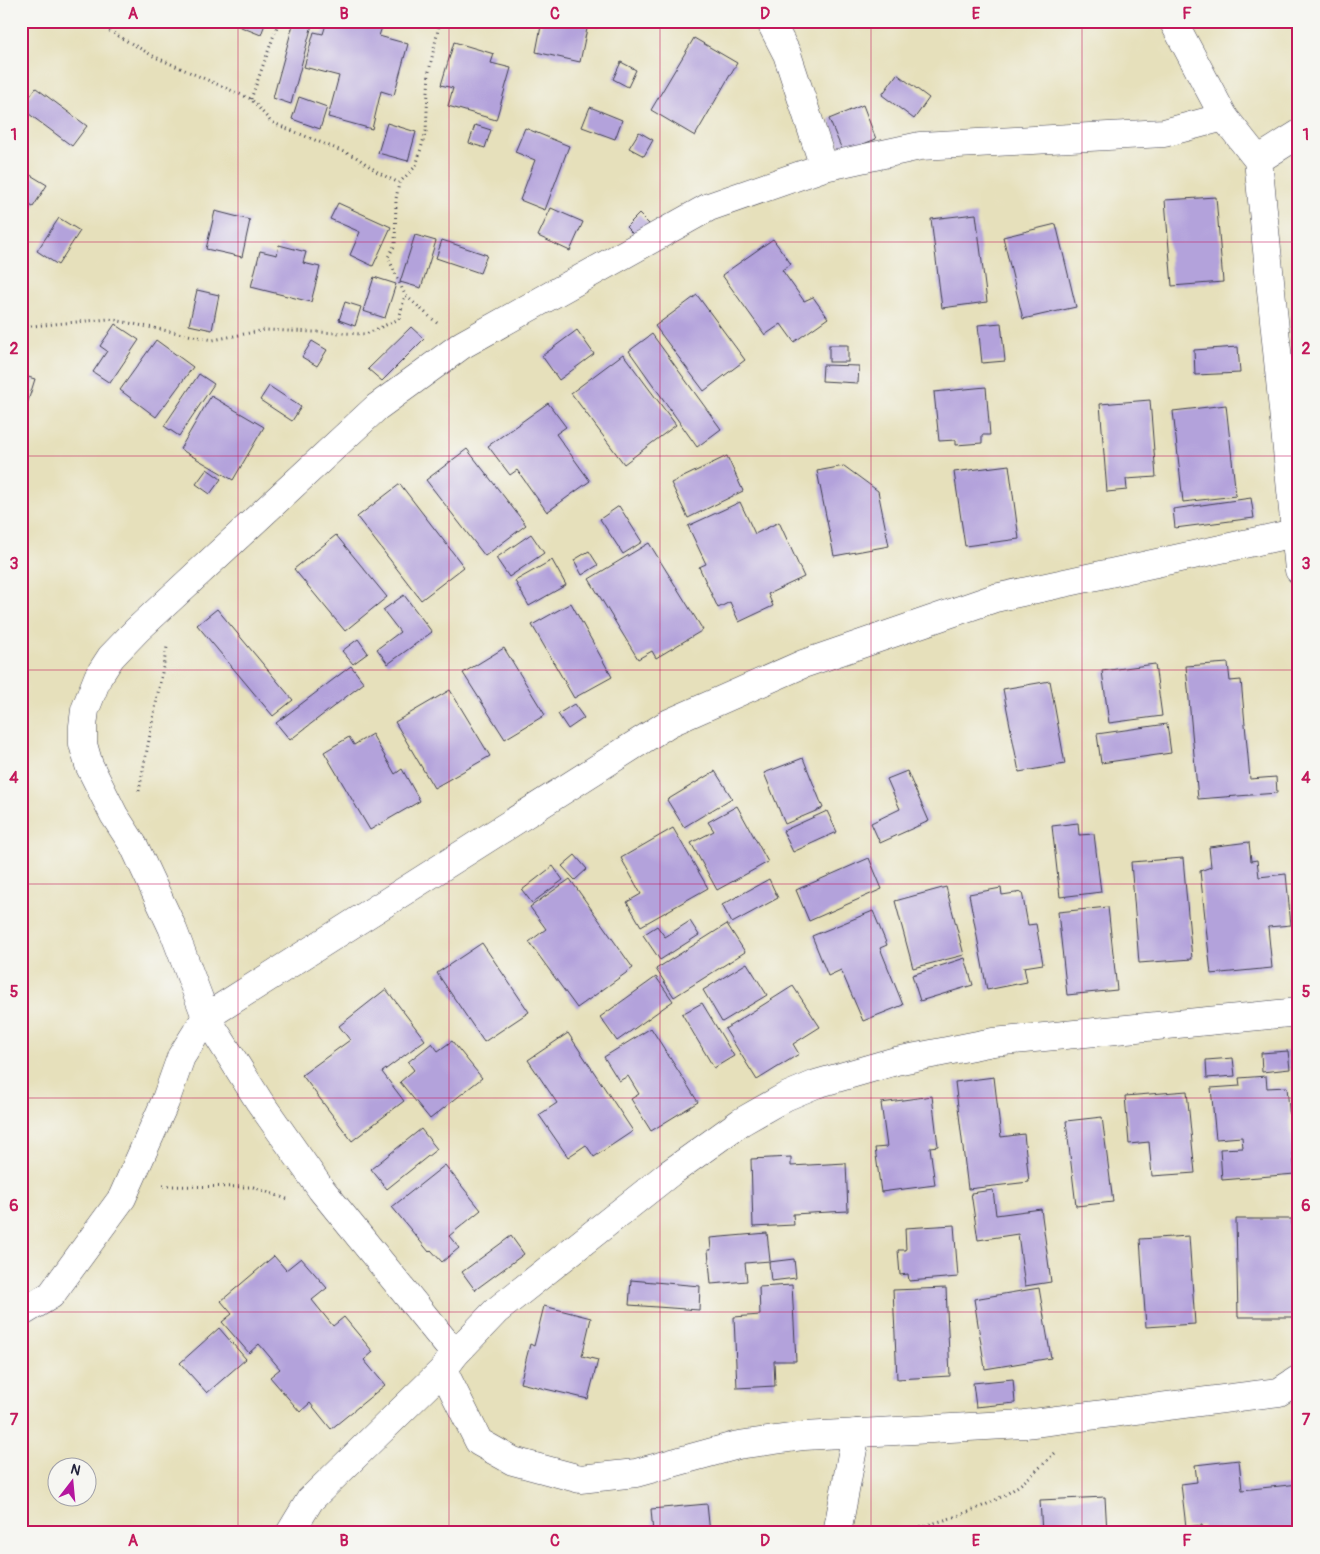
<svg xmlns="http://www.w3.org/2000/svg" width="1320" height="1554" font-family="Pangolin,sans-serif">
  <rect width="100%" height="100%" fill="#f6f6f2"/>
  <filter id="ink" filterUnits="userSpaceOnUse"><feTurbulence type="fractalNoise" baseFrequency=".02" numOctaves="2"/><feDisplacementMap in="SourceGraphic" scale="10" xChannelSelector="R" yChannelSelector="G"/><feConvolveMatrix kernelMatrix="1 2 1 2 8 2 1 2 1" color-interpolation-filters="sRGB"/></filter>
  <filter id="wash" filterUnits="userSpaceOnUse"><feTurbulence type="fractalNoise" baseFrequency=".0096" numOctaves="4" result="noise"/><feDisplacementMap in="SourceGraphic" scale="20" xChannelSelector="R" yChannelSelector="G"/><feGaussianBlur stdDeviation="1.12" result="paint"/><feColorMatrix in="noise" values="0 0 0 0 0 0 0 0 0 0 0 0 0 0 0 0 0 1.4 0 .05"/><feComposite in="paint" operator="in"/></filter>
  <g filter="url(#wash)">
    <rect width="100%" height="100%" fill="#e6e0bb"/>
    <g id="blocks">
      <g fill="#b3a2db">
        <path d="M226,21H266L261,35Z"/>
        <path d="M294,21H313L291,104L273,98Z"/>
        <path d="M327,21H394L392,26L383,24L379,36L408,44L394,95L381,91L372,129L328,117L339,76L304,67L314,32L323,34Z"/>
        <path d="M542,21H600L599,27L588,24L580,62L536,52Z"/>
        <path d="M694,38L737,63L695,136L651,110Z"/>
        <path d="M454,42L494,54L491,63L511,68L496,120L448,106L453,88L441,85Z"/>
        <path d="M621,62L636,70L628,87L613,79Z"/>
        <path d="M897,74L929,98L914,119L882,95Z"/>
        <path d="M36,88L87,126L72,146L21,108Z"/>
        <path d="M299,97L327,107L320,129L292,119Z"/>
        <path d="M863,105L876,139L843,152L829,119Z"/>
        <path d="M590,107L622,120L615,139L582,127Z"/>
        <path d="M387,123L416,132L408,161L378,153Z"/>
        <path d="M475,125L491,130L485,148L469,143Z"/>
        <path d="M525,128L569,146L545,210L520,200L535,160L515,152Z"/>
        <path d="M639,132L653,140L644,156L629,148Z"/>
        <path d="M22,170L47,185L33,207L21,200Z"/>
        <path d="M1216,197L1223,282L1172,286L1165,200Z"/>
        <path d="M338,203L391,227L373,266L350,255L360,232L330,219Z"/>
        <path d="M551,208L583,222L570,251L538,236Z"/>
        <path d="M215,211L250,220L242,257L206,249Z"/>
        <path d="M639,214L651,226L638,239L626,227Z"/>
        <path d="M976,214L987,302L942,308L931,219Z"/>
        <path d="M59,218L80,231L58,265L37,251Z"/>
        <path d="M1056,224L1076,307L1023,319L1003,237Z"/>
        <path d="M415,235L436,241L421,288L400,282Z"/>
        <path d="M773,239L791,264L782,270L804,301L813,297L828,318L794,342L781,324L765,335L722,275Z"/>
        <path d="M442,240L487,255L480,273L436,258Z"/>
        <path d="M279,245L306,252L303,263L320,267L311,302L251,287L260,251L277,255Z"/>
        <path d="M374,277L396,284L385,318L363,311Z"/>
        <path d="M197,290L219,295L212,330L189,325Z"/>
        <path d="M697,295L745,360L704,391L655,326Z"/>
        <path d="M345,302L361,307L355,326L339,320Z"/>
        <path d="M1001,323L1005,361L982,363L978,325Z"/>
        <path d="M115,324L139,340L110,383L93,372L107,351L100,346Z"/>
        <path d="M411,327L424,339L382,381L368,369Z"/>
        <path d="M577,330L594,354L559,380L542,356Z"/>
        <path d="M652,334L721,429L697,447L629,351Z"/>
        <path d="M156,340L193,367L156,417L120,390Z"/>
        <path d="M312,341L327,350L317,366L302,357Z"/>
        <rect x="829" y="345" width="19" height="17"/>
        <path d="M1238,347L1240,373L1195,375L1194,350Z"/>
        <path d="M623,354L676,425L624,464L571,393Z"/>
        <path d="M823,365L859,366L858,383L822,381Z"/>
        <path d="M199,374L214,384L179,436L164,426Z"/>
        <path d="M21,375L35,379L22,420H21Z"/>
        <path d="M269,386L301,407L292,421L260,400Z"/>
        <path d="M986,387L990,435H982V443L956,445V440L939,441L934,392Z"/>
        <path d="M211,396L264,427L233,480L180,449Z"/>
        <path d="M1150,400L1156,477L1126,479L1127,490L1107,492L1100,404Z"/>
        <path d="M548,403L566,427L556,434L590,481L547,512L517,470L510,475L488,446Z"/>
        <path d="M1226,405L1236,496L1183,502L1173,411Z"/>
        <path d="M467,449L526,525L485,556L426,480Z"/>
        <path d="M727,456L743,491L688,518L671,483Z"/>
        <path d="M1009,465L1019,539L965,546L954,472Z"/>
        <path d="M844,466L878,491L889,546L834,556L817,471Z"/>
        <path d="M207,469L221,479L210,494L196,484Z"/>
        <path d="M400,484L464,567L421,600L357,517Z"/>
        <path d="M1251,498L1254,518L1175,528L1173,509Z"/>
        <path d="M740,502L755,534L779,522L804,577L768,594L773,606L739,622L730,602L718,608L699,567L706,564L688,526Z"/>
        <path d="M619,506L642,542L623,554L600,519Z"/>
        <path d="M531,534L544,553L509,577L496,558Z"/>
        <path d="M336,535L387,597L345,631L294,569Z"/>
        <path d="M649,543L703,630L656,658L652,651L638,659L589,579Z"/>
        <path d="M589,551L598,565L582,575L574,560Z"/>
        <path d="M552,560L566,585L529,606L515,581Z"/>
        <path d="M404,595L432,632L388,664L377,649L400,632L383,610Z"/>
        <path d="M571,603L612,677L574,698L532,625Z"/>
        <path d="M217,609L293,700L273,716L197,625Z"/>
        <path d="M358,639L368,653L353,664L342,651Z"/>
        <path d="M504,648L545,715L505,739L463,673Z"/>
        <path d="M1228,663L1230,681L1241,680L1250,779L1276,777L1277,793L1198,799L1186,666Z"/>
        <path d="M1155,664L1162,716L1109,723L1102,671Z"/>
        <path d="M351,666L364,683L290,740L276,723Z"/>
        <path d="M1050,681L1065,764L1019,772L1003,689Z"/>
        <path d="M450,690L490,756L434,788L395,722Z"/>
        <path d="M574,704L584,718L568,729L558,714Z"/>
        <path d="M1167,724L1171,753L1101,763L1097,734Z"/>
        <path d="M372,734L395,774L402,769L420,801L370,830L324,752L349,737L354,745Z"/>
        <path d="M803,758L823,808L785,824L764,773Z"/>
        <path d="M715,771L732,798L684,827L667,800Z"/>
        <path d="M907,771L929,821L880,843L871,823L900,809L887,779Z"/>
        <path d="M737,806L768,862L717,890L691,843L714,831L708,822Z"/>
        <path d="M827,811L837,832L793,852L783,831Z"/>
        <path d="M1078,823L1079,835L1094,834L1101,892L1060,897L1052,826Z"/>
        <path d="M673,828L708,888L641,926L627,902L641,894L621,858Z"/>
        <path d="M1249,842L1251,861L1257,860L1259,877L1286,874L1291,925L1268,927L1272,968L1211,974L1200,871L1211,867L1209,847Z"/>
        <path d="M575,855L587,869L575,880L562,866Z"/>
        <path d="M869,858L882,889L809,921L796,890Z"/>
        <path d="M1183,858L1192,959L1139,963L1131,862Z"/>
        <path d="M553,866L563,880L532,903L522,890Z"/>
        <path d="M570,879L633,968L577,1008L529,942L546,929L530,907Z"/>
        <path d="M769,879L778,898L732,923L722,905Z"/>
        <path d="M946,887L964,955L913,968L895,901Z"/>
        <path d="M1001,888L1002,895L1022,892L1028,925L1036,924L1043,964L1024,967L1027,982L987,990L969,894Z"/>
        <path d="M1108,907L1117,990L1067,995L1058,912Z"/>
        <path d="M873,911L887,945L880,948L903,1005L863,1021L841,970L828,976L812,936Z"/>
        <path d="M690,921L699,935L660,960L643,935L657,926L665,937Z"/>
        <path d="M727,924L745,952L674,997L656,969Z"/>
        <path d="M482,943L529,1012L484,1042L437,973Z"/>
        <path d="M965,958L973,985L920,1001L912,975Z"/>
        <path d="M747,963L767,995L722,1022L703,990Z"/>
        <path d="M656,977L673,1001L617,1041L600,1017Z"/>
        <path d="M793,986L820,1027L793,1044L799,1054L757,1080L725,1029Z"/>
        <path d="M386,989L425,1040L382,1072L404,1101L352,1141L302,1075L350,1040L339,1026Z"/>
        <path d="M702,1003L734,1056L714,1068L682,1014Z"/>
        <path d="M651,1028L698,1102L651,1131L631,1099L639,1094L628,1076L619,1081L604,1057Z"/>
        <path d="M568,1033L633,1131L594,1157L586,1145L568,1157L539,1115L557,1103L528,1060Z"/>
        <path d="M452,1041L482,1078L430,1119L400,1082L414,1070L408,1062L432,1043L438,1051Z"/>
        <path d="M1288,1051L1290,1069L1262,1072L1261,1053Z"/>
        <path d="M1233,1058L1235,1076L1207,1078L1206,1060Z"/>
        <path d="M1266,1076L1267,1088L1287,1087L1295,1174L1222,1180L1220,1149L1243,1148L1242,1137L1216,1139L1211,1088L1240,1086L1239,1078Z"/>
        <path d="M994,1077L1001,1137L1024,1134L1029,1182L968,1189L955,1082Z"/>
        <path d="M1187,1091L1195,1173L1152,1176L1149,1142L1129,1144L1125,1096Z"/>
        <path d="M932,1096L938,1146L930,1147L935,1185L881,1192L875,1148L887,1147L881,1103Z"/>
        <path d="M1102,1117L1113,1202L1076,1206L1066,1121Z"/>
        <path d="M421,1129L437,1149L387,1189L371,1169Z"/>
        <path d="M791,1157V1166L846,1163L848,1211L793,1214L794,1225L753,1227L751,1159Z"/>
        <path d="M445,1165L481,1210L449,1236L459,1248L442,1262L431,1250L429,1252L392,1207Z"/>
        <path d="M993,1190L996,1215L1041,1209L1051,1282L1025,1286L1018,1234L978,1240L971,1193Z"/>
        <path d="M1236,1219H1292L1294,1317H1238Z"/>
        <path d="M954,1225L958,1277L909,1281L908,1274L900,1275L898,1250H906L905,1228Z"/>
        <path d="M767,1233L770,1261L745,1263L747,1281L711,1284L708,1250H711L710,1238Z"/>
        <path d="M511,1236L524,1254L475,1290L462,1272Z"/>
        <path d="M1189,1236L1195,1324L1146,1327L1140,1239Z"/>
        <path d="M274,1256L286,1270L301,1258L327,1288L312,1300L333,1326L344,1317L373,1352L364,1360L385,1385L331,1429L310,1403L300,1412L270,1377L280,1369L259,1344L249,1353L222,1322L232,1314L221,1301Z"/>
        <path d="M794,1259L796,1278L771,1281L769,1262Z"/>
        <path d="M631,1280L700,1286L699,1310L629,1305Z"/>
        <path d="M792,1285L796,1361H774L775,1386L737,1388L734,1317L760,1315L759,1287Z"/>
        <path d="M946,1288L950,1376L897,1379L893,1290Z"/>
        <path d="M1039,1288L1051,1358L985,1369L974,1299Z"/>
        <path d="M544,1306L591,1318L582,1356L598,1360L588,1399L520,1383L530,1344L534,1346Z"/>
        <path d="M219,1328L246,1359L207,1393L180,1363Z"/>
        <path d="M1013,1379L1015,1403L976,1407L973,1383Z"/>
        <path d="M1239,1460L1242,1490L1299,1484V1533H1203L1202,1525L1186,1527L1181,1484L1197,1482L1195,1465Z"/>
        <path d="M1105,1497L1107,1533H1042L1040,1500Z"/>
        <path d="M707,1504L710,1533H653L651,1509Z"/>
      </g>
    </g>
  </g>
  <g filter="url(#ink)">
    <use href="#blocks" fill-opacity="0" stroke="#3f3e4e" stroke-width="1"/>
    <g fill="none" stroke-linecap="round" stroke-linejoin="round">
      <g stroke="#3f3e4e" stroke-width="29">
        <g id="minor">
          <path d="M770,21L787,54L824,167"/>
          <path d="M1173,21L1224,117"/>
          <path d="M1258,160L1299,134"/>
          <path d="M21,1313L51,1295L122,1198L165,1102L181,1057L206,1017L669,723L803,664L995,598L1299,532"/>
          <path d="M455,1354L321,1189L259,1101L206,1017L172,927L134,846L114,815L89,765L83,744V726L85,710L98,677L111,657L137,630L377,407L462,345L709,207L824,167L920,146L1164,133L1224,117L1258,160L1299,570"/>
          <path d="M443,1370L479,1442L513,1461L580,1479L636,1473L738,1445L804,1436L1025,1424L1279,1392L1299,1379"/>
          <path d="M290,1533L310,1500L443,1370L455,1354L496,1311L670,1173L741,1122L785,1097L816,1084L896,1061L993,1042L1299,1012"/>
          <path d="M837,1533L856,1433"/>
        </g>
      </g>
      <g stroke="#3f3e4e" stroke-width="3" stroke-dasharray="1 4" stroke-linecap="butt">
        <path d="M92,21L155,57L251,99L271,122L356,157L379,173L399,183"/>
        <path d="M251,99L279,21"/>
        <path d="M437,323L405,295L388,257L395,245L396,199L399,183L416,166L426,131L429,71L440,21"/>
        <path d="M21,327L109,319L213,340L265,330L366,334L399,319L405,295"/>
        <path d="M139,791L167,647"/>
        <path d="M163,1186L253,1187L287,1199"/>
        <path d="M896,1533C933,1524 975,1513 1008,1493C1026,1482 1040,1467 1055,1453"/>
      </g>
      <use href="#minor" stroke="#fff" stroke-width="28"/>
    </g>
  </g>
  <path fill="none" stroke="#c2185b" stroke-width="1" stroke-opacity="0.55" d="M238,21V1533M449,21V1533M660,21V1533M871,21V1533M1082,21V1533M21,242H1299M21,456H1299M21,670H1299M21,884H1299M21,1098H1299M21,1312H1299"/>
  <rect width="1320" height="1554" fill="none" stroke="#f6f6f2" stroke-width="55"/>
  <g transform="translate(72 1482) rotate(16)"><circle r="24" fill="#f6f6f2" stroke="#a1a1a9"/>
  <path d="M0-4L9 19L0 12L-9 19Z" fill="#b5179e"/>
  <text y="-8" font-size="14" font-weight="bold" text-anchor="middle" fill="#22223b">N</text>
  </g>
  <rect x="28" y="28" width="1264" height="1498" fill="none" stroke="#c2185b" stroke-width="2"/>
  <g font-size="16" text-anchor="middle" font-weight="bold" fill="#c2185b">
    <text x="133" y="19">A</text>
    <text x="344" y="19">B</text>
    <text x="555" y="19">C</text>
    <text x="765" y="19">D</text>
    <text x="976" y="19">E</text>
    <text x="1187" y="19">F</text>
    <text x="14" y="140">1</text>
    <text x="1306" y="140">1</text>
    <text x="14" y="354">2</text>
    <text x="1306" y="354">2</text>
    <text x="14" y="569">3</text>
    <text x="1306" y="569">3</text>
    <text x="14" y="783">4</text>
    <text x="1306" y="783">4</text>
    <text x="14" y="997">5</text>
    <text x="1306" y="997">5</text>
    <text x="14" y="1211">6</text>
    <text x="1306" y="1211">6</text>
    <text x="14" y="1425">7</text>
    <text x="1306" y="1425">7</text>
    <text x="133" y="1546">A</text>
    <text x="344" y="1546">B</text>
    <text x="555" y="1546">C</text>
    <text x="765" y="1546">D</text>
    <text x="976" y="1546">E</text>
    <text x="1187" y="1546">F</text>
  </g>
</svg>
